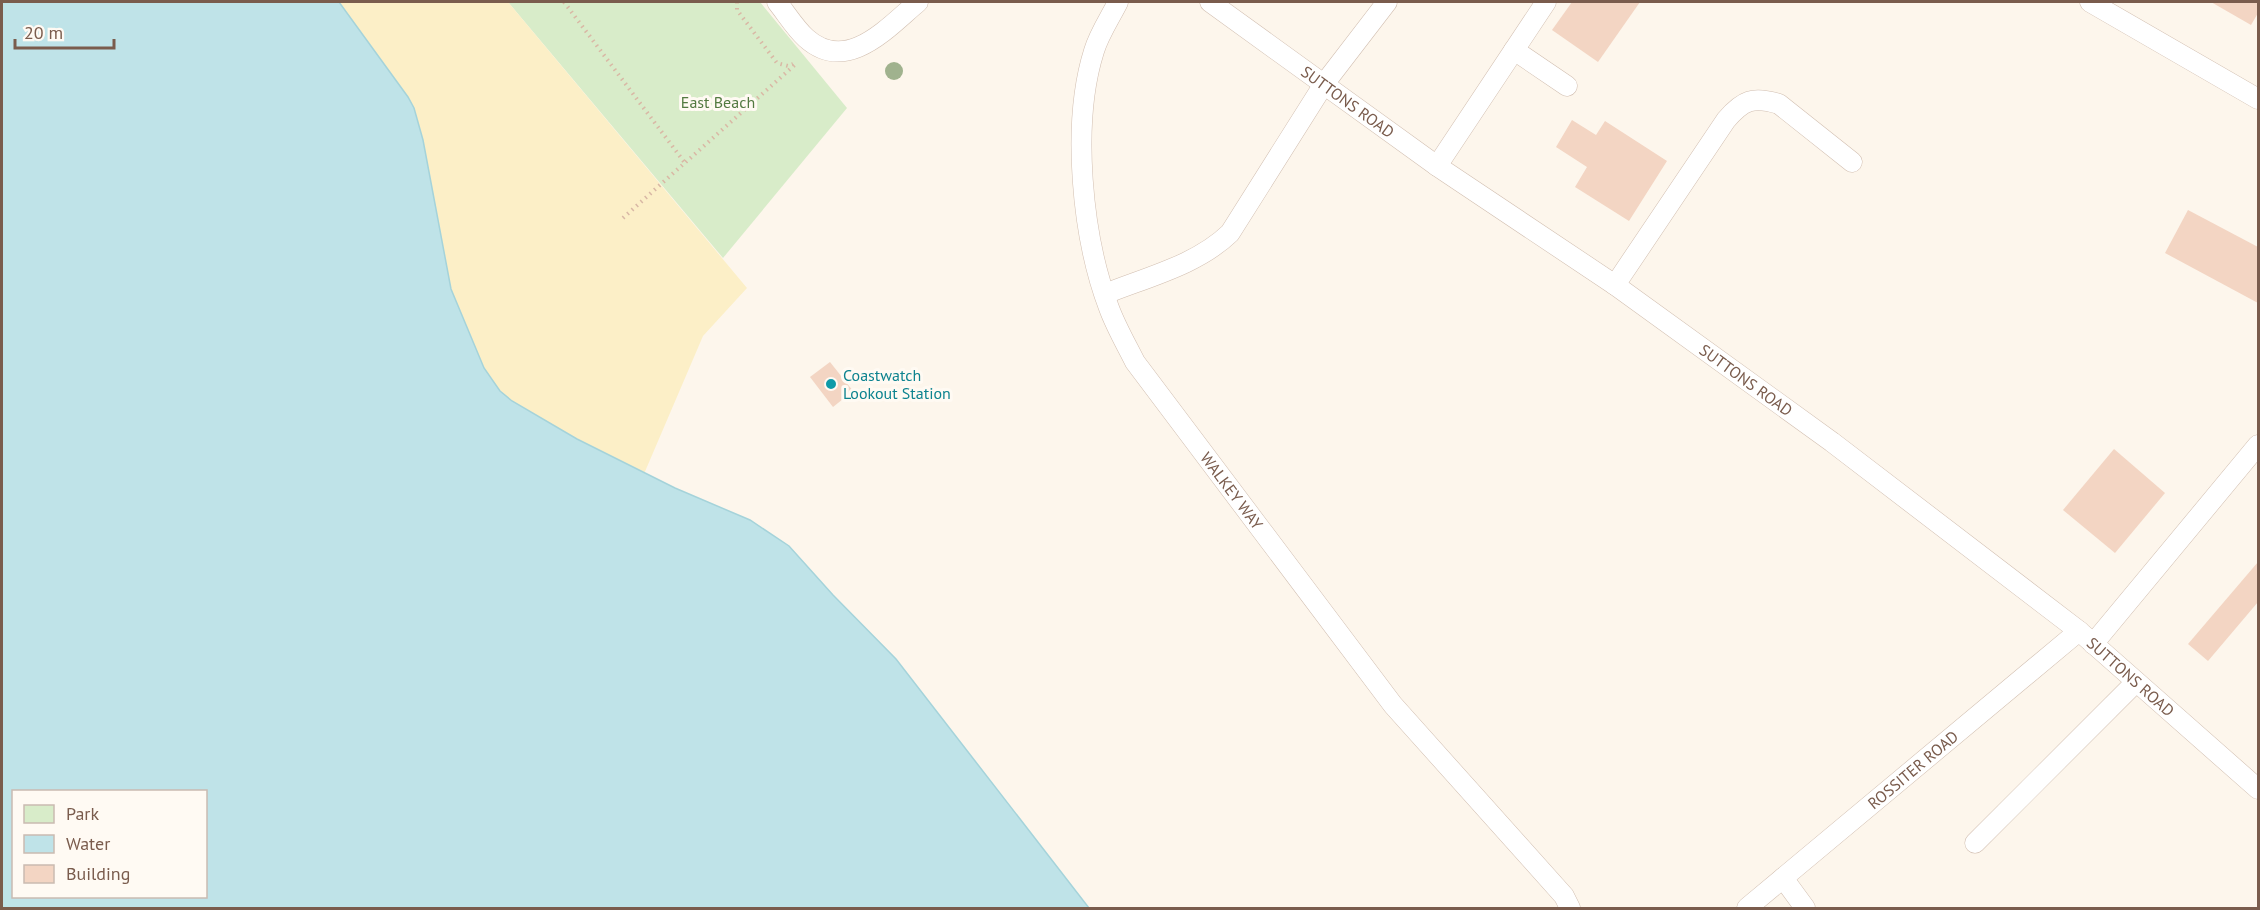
<svg xmlns="http://www.w3.org/2000/svg" width="2260" height="910" font-family="'PT Sans',sans-serif">
  <rect width="100%" height="100%" fill="#fdf6ec"/>
  <path fill="#d8ecc9" d="M508,2H760L847,108L723,258Z"/>
  <path fill="#fcefc7" d="M147,2H508L747,288L703,336L614,544Z"/>
  <path fill="#bfe3e8" stroke="#a5d3da" stroke-width="1.5" fill-rule="evenodd" d="M2,2H339L408,97L414,108L423,140L451,289L484,368L500,391L512,401L577,439L675,488L750,520L789,546L833,595L896,659L1089,908H2ZM14,792H206V896H14Z"/>
  <g fill="#f3d5c3">
    <path d="M1572,2H1640L1598,62L1552,30Z"/>
    <path d="M2211,2H2258V13L2251,25Z"/>
    <path d="M1572,120L1596,135L1605,121L1667,161L1629,221L1575,187L1587,167L1556,147Z"/>
    <path d="M2188,210L2258,247V303L2165,253Z"/>
    <path d="M830,362L853,391L833,407L810,377Z"/>
    <path d="M2114,449L2165,493L2115,553L2063,510Z"/>
    <path d="M2258,562V602L2208,661L2188,644Z"/>
  </g>
  <g fill="none" stroke-linecap="round" stroke-linejoin="round">
    <g stroke="#d1beb0" stroke-width="21">
      <g id="lane">
        <path d="M777,2C786,13 795,28 806,38C847,75 888,27 918,2"/>
        <path id="s1" d="M1118,2C1110,18 1099,34 1094,51C1071,124 1082,237 1109,308C1116,327 1126,344 1135,362L1393,705L1564,896L1570,908"/>
        <path id="s2" d="M1210,2L1437,166L1615,285L1832,442L2079,631L2258,789"/>
        <path d="M2090,2L2258,99"/>
        <path d="M1514,50L1567,86"/>
        <path d="M1437,166L1546,2"/>
        <path d="M1615,285L1726,120C1743,100 1753,96 1779,104L1852,162"/>
        <path d="M1105,294C1147,277 1197,265 1230,233L1324,84L1387,2"/>
        <path d="M2093,644L2258,445"/>
        <path d="M1975,843L2136,682"/>
        <path d="M1783,878L1805,908"/>
        <path id="s3" d="M1747,908L2079,631"/>
      </g>
    </g>
    <g stroke="#d9b8a5" stroke-width="4" stroke-dasharray="1.5 4.5" stroke-linecap="butt">
      <path d="M564,2L685,163"/>
      <path d="M737,2V10L777,63L788,66L793,64"/>
      <path d="M623,218L797,63"/>
    </g>
    <use href="#lane" stroke="#fff" stroke-width="20"/>
  </g>
  <circle fill="#a0b28e" cx="894" cy="71" r="9"/>
  <circle fill="#0f9aa8" stroke="#fffaf3" stroke-width="2" cx="831" cy="384" r="6"/>
  <g text-anchor="middle" dominant-baseline="central" stroke-width="6" stroke-linejoin="round" paint-order="stroke">
    <g font-size="16" fill="#7a5c4d" stroke="#fffaf3">
      <text stroke="none"><textPath href="#s2" startOffset="170">SUTTONS ROAD</textPath></text>
      <text stroke="none"><textPath href="#s2" startOffset="656">SUTTONS ROAD</textPath></text>
      <text stroke="none"><textPath href="#s1" startOffset="537">WALKEY WAY</textPath></text>
      <text stroke="none"><textPath href="#s2" startOffset="1142">SUTTONS ROAD</textPath></text>
      <text stroke="none"><textPath href="#s3" startOffset="216">ROSSITER ROAD</textPath></text>
    </g>
    <g font-size="16" fill="#537a41" stroke="#fffaf3">
      <text x="718" y="102">East Beach</text>
    </g>
    <g font-size="16" fill="#0d838f" stroke="#fffaf3" text-anchor="start">
      <text x="843" y="375">Coastwatch<tspan x="843" dy="18">Lookout Station</tspan></text>
    </g>
  </g>
  <rect width="2260" height="910" fill="none" stroke="#7a5c4d" stroke-width="6"/>
  <rect x="12" y="790" width="195" height="108" fill="#fffaf3" stroke="#cabbb1" stroke-width="1.5"/>
  <rect x="24" y="805" width="30" height="18" fill="#d8ecc9" stroke="#cabbb1" stroke-width="1.5"/>
  <text x="66" y="820" font-size="18" fill="#7a5c4d">Park</text>
  <rect x="24" y="835" width="30" height="18" fill="#bfe3e8" stroke="#cabbb1" stroke-width="1.5"/>
  <text x="66" y="850" font-size="18" fill="#7a5c4d">Water</text>
  <rect x="24" y="865" width="30" height="18" fill="#f3d5c3" stroke="#cabbb1" stroke-width="1.5"/>
  <text x="66" y="880" font-size="18" fill="#7a5c4d">Building</text>
  <path d="M15 39v9h99v-9" fill="none" stroke="#7a5c4d" stroke-width="3"/>
  <text x="24" y="39" font-size="18" fill="#7a5c4d" stroke="#fffaf3" stroke-width="4.5" paint-order="stroke">20 m</text>
</svg>
